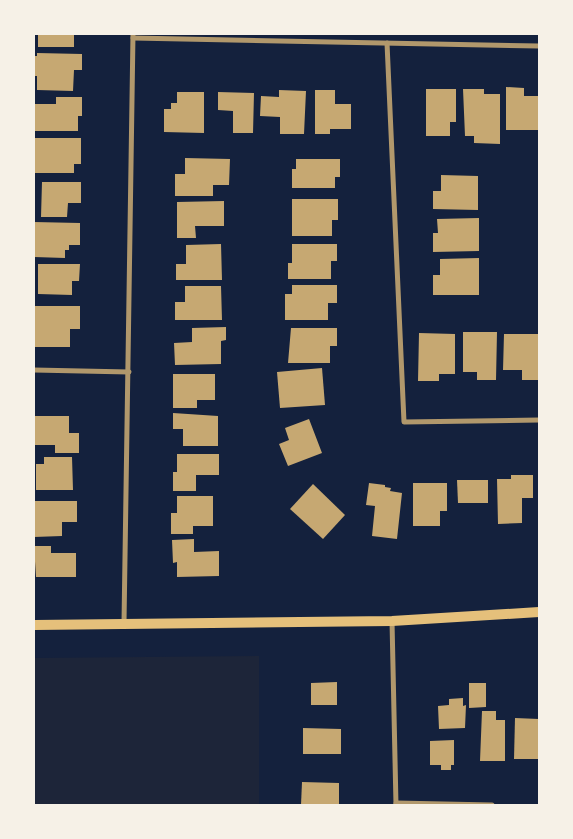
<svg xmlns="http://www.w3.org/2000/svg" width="573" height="839" font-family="'Times New Roman',serif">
  <rect width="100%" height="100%" fill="#14213d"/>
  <path fill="#1d2539" d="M259,656V805H34V658Z"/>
  <g fill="#c6a872">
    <rect x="38" y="34" width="36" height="13"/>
    <path d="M37,53L82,54V70H74L73,91L37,90V76H34V56H37Z"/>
    <path d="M506,87L524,88V96H539V130H506Z"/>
    <path d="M426,89H456V122H450V136H426Z"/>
    <path d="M463,89H484V94H500V144L474,143V136H465Z"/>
    <path d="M279,90L306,91L304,134H280V117L260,116L261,96L279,97Z"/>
    <path d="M315,90H335V104H351V129H330V134H315Z"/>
    <path d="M177,92H204V133L164,132V109H171V103H177Z"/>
    <path d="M218,92L254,93L253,133H233V111L218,110Z"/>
    <path d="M56,97H82V116H78V131H35V104H56Z"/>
    <path d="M35,138H81V164H74V173H35Z"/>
    <path d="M185,158L230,159L229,185H213V196H175V174H185Z"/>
    <path d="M296,159H340V177H335V188H292V169H296Z"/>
    <path d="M441,175L478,176V210L433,209V191H441Z"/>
    <path d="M42,182H81V203H68L67,217H41Z"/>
    <path d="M292,199H338V220H332V236H292Z"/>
    <path d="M224,201V226H195L196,238H177V202Z"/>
    <path d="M479,218V251L433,252V233H438L437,219Z"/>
    <path d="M34,222L80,223V245H69V250H65V258L34,257Z"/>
    <path d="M221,244L222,280H176V264H186V245Z"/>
    <path d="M292,244H337V261H331V279H288V263H292Z"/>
    <path d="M479,258V295H433V275H440V259Z"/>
    <path d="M38,264H80L79,281H72V295L38,294Z"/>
    <path d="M292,285H337V303H328V320H285V294H292Z"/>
    <path d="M185,286H221L222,320H175V302H185Z"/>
    <path d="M34,306H80V329H70V347H34Z"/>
    <path d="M226,327V340L221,341V364L175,365L174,343L192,342V328Z"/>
    <path d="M291,328H337V346H330V363H288Z"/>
    <path d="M463,332H497L496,380H477V372H463Z"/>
    <path d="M419,333L455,334V374H439V381H418Z"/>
    <path d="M504,334H539V380H522V370H503Z"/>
    <path d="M322,368L325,405L280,408L277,372Z"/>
    <path d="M173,374H215V400H197V408H173Z"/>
    <path d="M173,413L218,416V446H183V429H173Z"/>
    <path d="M34,416H69V433H79V453H55V445H34Z"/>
    <path d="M309,419L322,453L288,466L279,444L289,440L285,428Z"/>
    <path d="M177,454H219V475H196V491H173V472H177Z"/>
    <path d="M44,457H72L73,490H36V464H44Z"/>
    <path d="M511,475H533V498H522V523L498,524L497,479H511Z"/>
    <path d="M457,480H488V503H458Z"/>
    <path d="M369,483L385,485V487L391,488L390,491L402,493L397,539L372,536L375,506L366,505Z"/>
    <path d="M413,483H447V511H440V526H413Z"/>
    <path d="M313,484L345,515L323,539L290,509Z"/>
    <path d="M177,496H213V526H193V534H171V513H177Z"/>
    <path d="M34,501H77V522H62V536L34,537Z"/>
    <path d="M194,539V552L219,551V576L177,577V562L173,563L172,540Z"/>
    <path d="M34,546H51V553H76V577H36Z"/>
    <path d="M337,682V705H311V683Z"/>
    <path d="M469,683H486V707L469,708Z"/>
    <path d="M463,698V706L466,705L465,728L439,729L438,706L449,705V699Z"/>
    <path d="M482,711H496V720H505V761H480Z"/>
    <path d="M515,718L539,719V759H514Z"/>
    <path d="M303,728L341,729V754H303Z"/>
    <path d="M454,740V765H451V770H441V765H430V741Z"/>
    <path d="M302,782L339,783V805H301Z"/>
  </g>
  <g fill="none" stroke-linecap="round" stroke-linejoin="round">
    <g stroke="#b1986c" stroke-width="5">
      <path d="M133,38L539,46"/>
      <path d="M387,43L404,422L539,420"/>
      <path d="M34,370L129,372"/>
      <path d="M392,621L396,805"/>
      <path d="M124,623L133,34"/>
      <path d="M396,803L492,805"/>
    </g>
    <path stroke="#e5c07b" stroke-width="10" d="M34,625L392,621L539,612"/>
  </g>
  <rect width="573" height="839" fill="none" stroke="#f6f1e7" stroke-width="70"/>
</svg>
